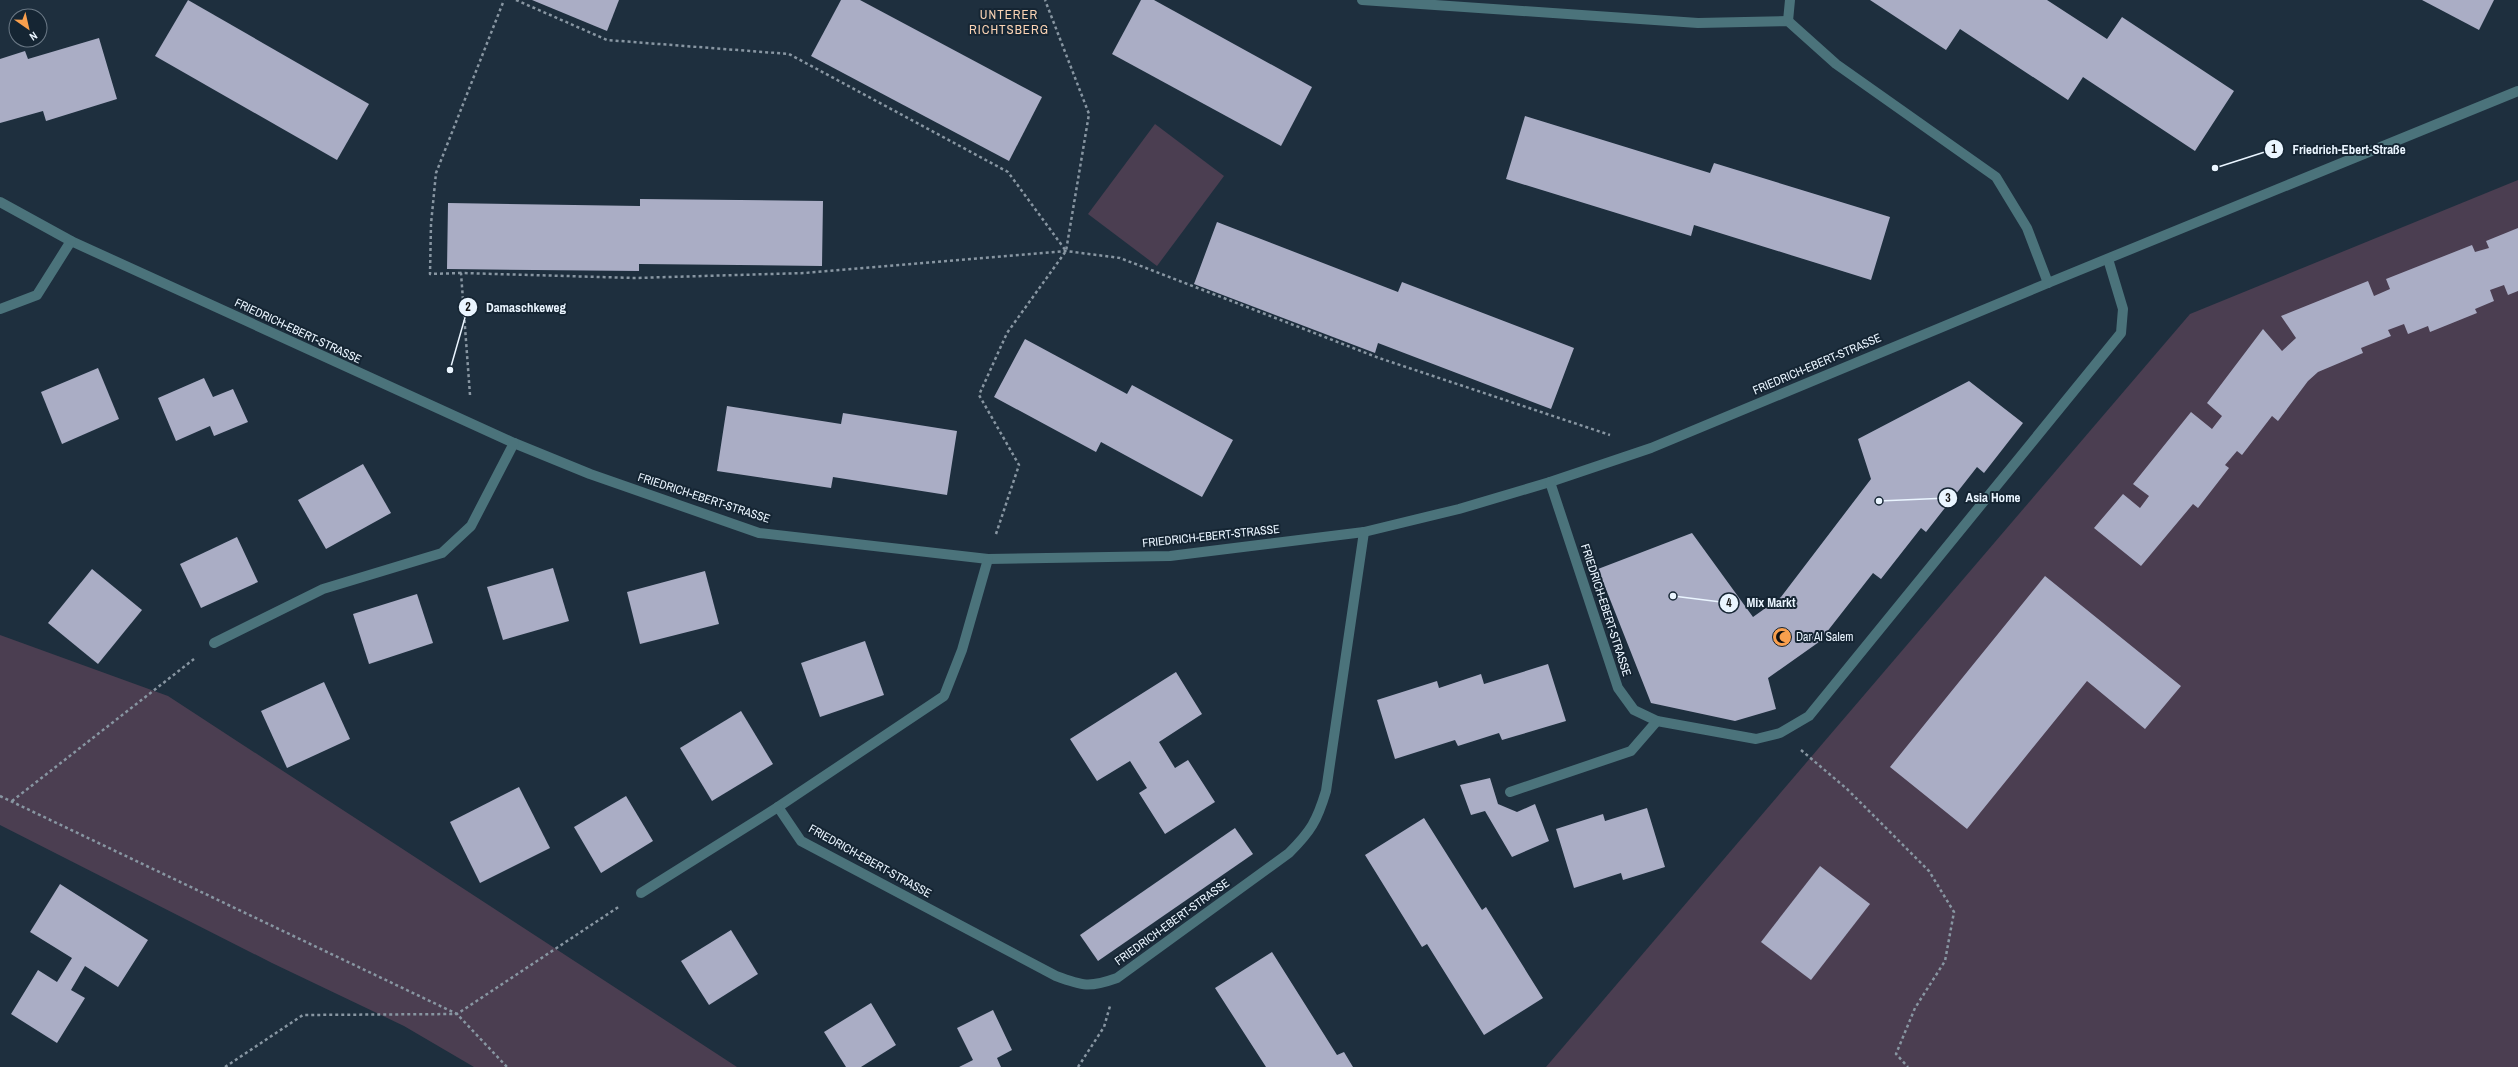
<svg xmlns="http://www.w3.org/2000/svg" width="2518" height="1067" font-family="'Archivo Narrow',sans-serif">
  <rect width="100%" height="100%" fill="#1e2f3e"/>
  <g fill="#4b3e51">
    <path d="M1155,124L1224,176L1157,266L1088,214Z"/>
    <path d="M2518,180V1067H1546L2190,314Z"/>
    <path d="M0,635L168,696L737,1067H474L404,1026L272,963L0,825Z"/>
  </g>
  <g fill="#aaadc5">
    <path d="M188,0L369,104L337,160L155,56Z"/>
    <path d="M532,0H619L607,31Z"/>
    <path d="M841,0H860L1042,97L1009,161L811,56Z"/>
    <path d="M1141,0H1154L1312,87L1281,146L1112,54Z"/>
    <path d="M1870,0H2047L2107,39L2122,17L2234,91L2195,151L2083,77L2068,100L1960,29L1946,50Z"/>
    <path d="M2422,0H2494L2479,30Z"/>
    <path d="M99,38L117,99L46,121L43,111L0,123V59L25,51L28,59Z"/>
    <path d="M1525,116L1710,173L1714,163L1890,217L1871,280L1694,225L1691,236L1506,179Z"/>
    <path d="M640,199L823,201L822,266L639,264V271L447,269L448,203L640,206Z"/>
    <path d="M1217,222L1398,292L1402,282L1574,348L1551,409L1378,343L1375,353L1194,284Z"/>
    <path d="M2518,228V291L2508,295L2504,285L2490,290L2494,301L2475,309L2477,313L2430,332L2428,326L2408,334L2404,324L2388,330L2391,336L2361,348L2363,353L2318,372L2308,381L2278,421L2272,416L2242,455L2237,451L2225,465L2229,468L2198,508L2193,504L2141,566L2094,528L2123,494L2140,508L2149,496L2133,484L2191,412L2212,429L2222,416L2207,403L2263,329L2282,351L2296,338L2281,316L2368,281L2374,296L2390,289L2386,279L2472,245L2475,252L2489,248L2486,241Z"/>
    <path d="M1025,339L1127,394L1132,385L1233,440L1202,497L1101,442L1096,452L994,397Z"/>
    <path d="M98,368L119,419L62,444L41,392Z"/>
    <path d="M204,378L213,397L233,389L248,422L214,436L210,426L176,441L158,398Z"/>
    <path d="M1969,381L2023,423L1984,473L1977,467L1926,532L1921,528L1881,579L1873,573L1819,642L1768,678L1776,709L1735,721L1651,703L1598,569L1692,533L1753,617L1781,597L1871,479L1858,439Z"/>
    <path d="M727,406L841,424L843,413L957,431L947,495L833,477L831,488L717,471Z"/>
    <path d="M363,464L391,513L326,549L298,500Z"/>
    <path d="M237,537L258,582L201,608L180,564Z"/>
    <path d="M553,568L569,621L503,640L487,587Z"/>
    <path d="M92,569L142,610L98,664L48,623Z"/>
    <path d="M705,571L719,624L640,644L627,592Z"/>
    <path d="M2045,576L2181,686L2145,729L2087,681L1967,829L1890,767Z"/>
    <path d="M417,594L433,643L369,664L353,614Z"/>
    <path d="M865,641L884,695L820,717L801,663Z"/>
    <path d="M1548,664L1566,721L1502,740L1499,733L1458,746L1455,740L1395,759L1377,700L1437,681L1439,688L1481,674L1484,684Z"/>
    <path d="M1176,672L1202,714L1159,742L1175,768L1188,760L1215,802L1165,834L1139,793L1147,788L1130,761L1097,781L1070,739Z"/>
    <path d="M324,682L350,739L287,768L261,711Z"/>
    <path d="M741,711L773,764L712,801L680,748Z"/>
    <path d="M1490,778L1498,804L1517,812L1535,804L1549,841L1512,857L1485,811L1471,815L1460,785Z"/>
    <path d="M519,787L550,848L480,883L450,822Z"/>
    <path d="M626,796L653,841L601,873L574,827Z"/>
    <path d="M1647,808L1665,867L1623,880L1621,873L1574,888L1556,829L1603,814L1605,821Z"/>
    <path d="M1424,818L1482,910L1486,907L1543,998L1484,1035L1427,944L1422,947L1365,855Z"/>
    <path d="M1235,828L1253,854L1098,961L1080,935Z"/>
    <path d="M1820,866L1870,904L1811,980L1761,942Z"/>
    <path d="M60,884L148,940L118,987L85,966L71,990L85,998L57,1043L11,1014L38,970L57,982L72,958L30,932Z"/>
    <path d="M731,930L758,974L709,1005L681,961Z"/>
    <path d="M1272,952L1337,1055L1344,1052L1353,1067H1266L1215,988Z"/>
    <path d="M871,1003L896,1045L861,1067H846L824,1032Z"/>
    <path d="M993,1010L1012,1050L997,1058L1001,1067H959L973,1060L957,1028Z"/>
  </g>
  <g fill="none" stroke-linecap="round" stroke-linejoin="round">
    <g stroke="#8896a2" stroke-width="2.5" stroke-dasharray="3 3" stroke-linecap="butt">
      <path d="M516,0L607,40L789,54L1008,172L1066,251"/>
      <path d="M461,273L430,274L431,224L436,173L504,0"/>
      <path d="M470,395L461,273L635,278L805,273L1066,251L1120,258L1379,358L1610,435"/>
      <path d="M996,534L1019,465L979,395L1007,333L1066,251L1089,114L1045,0"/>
      <path d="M1801,750L1847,789L1929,871L1954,912L1945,961L1915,1008L1896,1054L1908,1067"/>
      <path d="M0,796L457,1014L507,1067"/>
      <path d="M12,801L194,659"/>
      <path d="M225,1067L303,1015L457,1014L620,906"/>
      <path d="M1078,1067L1104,1027L1110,1006"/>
    </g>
    <g stroke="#4b737b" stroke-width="10">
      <path d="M1362,0L1698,23L1788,21L1836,64L1996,177L2027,228L2048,283"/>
      <path d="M1788,21L1790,0"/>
      <path d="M0,202L71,241L514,443L590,474L759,533L988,559L1170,556L1364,532L1459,509L1550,482L1651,448L2048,283L2518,91"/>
      <path d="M0,309L37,295L71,241"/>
      <path d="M1550,482L1618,688L1634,710L1657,721L1756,739L1780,733L1809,716L2121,333L2123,309L2108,259"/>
      <path d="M988,559L962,650L944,696L778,807L801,841L1056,976C1083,986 1089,988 1117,978L1289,853C1311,831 1317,821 1326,791L1364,532"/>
      <path d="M214,643L323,589L442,553L471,526L514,443"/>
      <path d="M1510,792L1631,751L1657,721"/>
      <path d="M641,893L778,807"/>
    </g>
  </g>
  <defs>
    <g id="mosque-disc" transform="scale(1)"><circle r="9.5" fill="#f99f4d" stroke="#152533"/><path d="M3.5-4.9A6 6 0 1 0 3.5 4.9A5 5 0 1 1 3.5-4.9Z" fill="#111"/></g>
  </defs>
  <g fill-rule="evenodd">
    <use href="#mosque-disc" x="1782" y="637"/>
  </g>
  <g text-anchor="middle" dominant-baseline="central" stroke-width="4" stroke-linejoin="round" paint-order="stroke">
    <g font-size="12" fill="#eaf5ff" stroke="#152533">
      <text transform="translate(298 331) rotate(25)">FRIEDRICH-EBERT-STRASSE</text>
      <text transform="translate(1817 364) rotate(-23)">FRIEDRICH-EBERT-STRASSE</text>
      <text transform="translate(704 498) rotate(18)">FRIEDRICH-EBERT-STRASSE</text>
      <text transform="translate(1211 536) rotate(-6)">FRIEDRICH-EBERT-STRASSE</text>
      <text transform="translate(1606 610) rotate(72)">FRIEDRICH-EBERT-STRASSE</text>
      <text transform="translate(870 861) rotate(29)">FRIEDRICH-EBERT-STRASSE</text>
      <text transform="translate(1172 922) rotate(-36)">FRIEDRICH-EBERT-STRASSE</text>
    </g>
    <g font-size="12" fill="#eaf5ff" stroke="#152533" text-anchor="start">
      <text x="1796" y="637">Dar Al Salem</text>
    </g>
    <g font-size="13" letter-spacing="1" fill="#fad3b4" stroke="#152533">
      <text x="1009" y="14">UNTERER<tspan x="1009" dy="15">RICHTSBERG</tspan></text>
    </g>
  </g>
  <path fill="none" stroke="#eaf5ff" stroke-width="1.5" d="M2215 168L2274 149M450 370L468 307M1879 501L1948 498M1673 596L1729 603"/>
  <g fill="#eaf5ff" stroke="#152533" stroke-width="1.5">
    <circle cx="2215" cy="168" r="4"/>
    <circle cx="450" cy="370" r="4"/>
    <circle cx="1879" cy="501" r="4"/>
    <circle cx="1673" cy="596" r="4"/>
    <circle cx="2274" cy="149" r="10"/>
    <circle cx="468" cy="307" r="10"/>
    <circle cx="1948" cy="498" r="10"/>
    <circle cx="1729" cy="603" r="10"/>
  </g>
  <g font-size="12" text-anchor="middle" font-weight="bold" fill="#111">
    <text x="2274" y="153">1</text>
    <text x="468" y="311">2</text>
    <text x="1948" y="502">3</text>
    <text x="1729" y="607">4</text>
  </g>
  <g font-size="13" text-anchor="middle" font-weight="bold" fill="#eaf5ff" stroke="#152533" stroke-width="4" stroke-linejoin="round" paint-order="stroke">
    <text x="2349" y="154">Friedrich-Ebert-Straße</text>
    <text x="526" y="312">Damaschkeweg</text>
    <text x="1993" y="502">Asia Home</text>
    <text x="1771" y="607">Mix Markt</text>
  </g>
  <g transform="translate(28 28) rotate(146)"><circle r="19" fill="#152533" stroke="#6a7885"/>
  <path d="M0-3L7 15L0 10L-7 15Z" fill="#f99f4d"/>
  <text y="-6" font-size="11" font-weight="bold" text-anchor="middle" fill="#eaf5ff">N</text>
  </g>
</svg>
